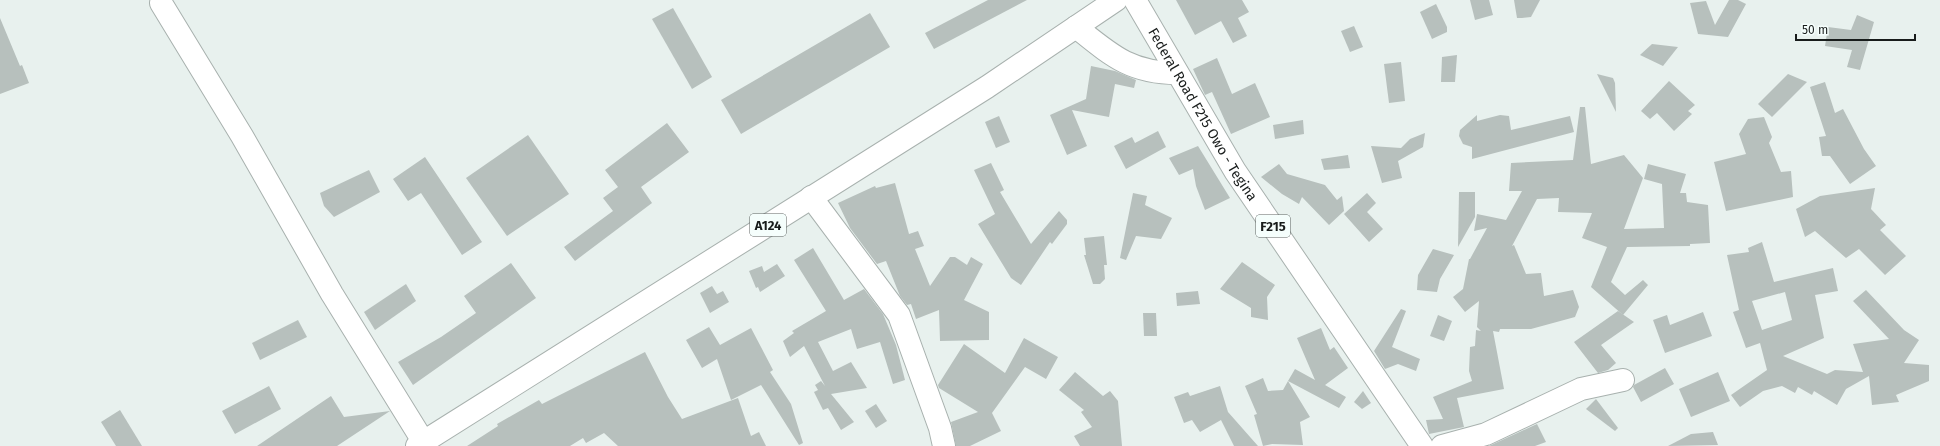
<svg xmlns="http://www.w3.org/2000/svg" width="1940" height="446" font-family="'Fira Sans',sans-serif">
  <rect width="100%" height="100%" fill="#e8f1ee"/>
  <g fill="#b7c0bd" fill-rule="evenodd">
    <path d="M988,0H1027L934,49L925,33Z"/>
    <path d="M1176,0H1242L1249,12L1238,18L1247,36L1233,43L1221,21L1195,35Z"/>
    <path d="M1470,0H1489L1493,15L1475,20Z"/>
    <path d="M1514,0H1540L1531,17L1522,18H1517Z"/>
    <path d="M1729,0H1738L1746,4L1728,37L1698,34L1690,3L1706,1L1715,25Z"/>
    <path d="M1436,4L1447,27V32L1432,39L1420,12Z"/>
    <path d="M673,8L712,77L692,89L652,19Z"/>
    <path d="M870,13L890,47L741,134L721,100Z"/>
    <path d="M1857,15L1874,22L1860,70L1847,67L1852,50L1825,46L1828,27L1851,30Z"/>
    <path d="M0,18L20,66L22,65L29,83L0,94Z"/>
    <path d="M1354,26L1363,47L1350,52L1341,31Z"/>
    <path d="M1652,44L1678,47L1663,66L1640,55Z"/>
    <path d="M1457,55L1455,82H1441L1442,57Z"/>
    <path d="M1217,58L1232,94L1255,83L1270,117L1231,134L1212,92L1205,95L1193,69Z"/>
    <path d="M1401,62L1405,101L1389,103L1384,64Z"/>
    <path d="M1091,66L1115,71L1136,80L1134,88L1115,84L1109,117L1072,110L1087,146L1067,155L1050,115L1086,99Z"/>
    <path d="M1597,74L1613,78L1615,83L1616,112Z"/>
    <path d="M1788,74L1807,82L1772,117L1758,104Z"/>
    <path d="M1669,81L1695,105L1688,111L1692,114L1674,131L1657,113L1650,119L1641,111Z"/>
    <path d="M1825,82L1835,113L1843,109L1864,149L1876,166L1850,184L1830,156H1822L1819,137L1826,136L1810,87Z"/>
    <path d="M1580,107H1585L1591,164L1624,155L1643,178L1624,229L1664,228L1662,184L1644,179L1648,164L1686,174L1680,193H1686L1687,202L1708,205L1710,243L1690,244V246L1627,247L1611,282L1625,295L1643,280L1648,285L1623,315L1591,287L1607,247L1582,238L1592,213L1558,212L1559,198L1537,199L1512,246L1514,245L1526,274L1541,273L1544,296L1573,290L1579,307L1575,317L1531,329H1500L1499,332L1493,331L1504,389L1457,398L1464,427L1429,434L1426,420L1443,419L1433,397L1472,381L1469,371L1470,347L1475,346L1476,330L1481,331L1477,327L1479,301L1465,312L1453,297L1463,289L1469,259H1470L1487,228L1474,231L1477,214L1506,220L1522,191H1509L1511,163L1573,160Z"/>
    <path d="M1477,115V121L1500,115L1509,116L1511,130L1570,116L1574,132L1472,159V147L1463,144L1459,136L1460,130Z"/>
    <path d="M999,116L1010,142L996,148L985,122Z"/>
    <path d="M1764,117L1772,137L1769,143L1781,172L1791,171L1793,197L1726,211L1714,162L1746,154L1739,134L1748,119Z"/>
    <path d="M1303,120L1304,134L1275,139L1273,125Z"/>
    <path d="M667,123L689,152L641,187L652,203L575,261L564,247L613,211L603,198L618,187L605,170Z"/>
    <path d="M1158,131L1166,147L1126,169L1114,146L1132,137L1135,143Z"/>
    <path d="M1425,133L1423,147L1398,161L1402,178L1382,183L1371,146L1401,148L1410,139Z"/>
    <path d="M528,135L569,194L507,236L466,178Z"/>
    <path d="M1198,146L1230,198L1205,210L1196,186L1193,169L1179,175L1169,158Z"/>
    <path d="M1348,155L1350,168L1324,170L1321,159Z"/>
    <path d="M425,157L482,242L462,255L421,193L408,201L393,179Z"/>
    <path d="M991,163L1004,190L1000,192L1031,244L1059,211L1067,220V224L1052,244L1050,242L1021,285L1011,278L978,224L995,214L974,170Z"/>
    <path d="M1279,164L1287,174L1325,185L1337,200L1342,196L1344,211L1329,225L1302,197L1299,204L1282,194L1261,177Z"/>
    <path d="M369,170L380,192L334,217L324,206L320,193Z"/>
    <path d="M895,183L909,234L918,231L924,246L915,249L930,286L950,257H955L967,265L971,257L983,264L964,300L989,312V340L940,341L939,310L916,319L911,304L907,305L900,296L886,261L877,264L850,228L838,203L875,186L876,188Z"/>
    <path d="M1875,188L1871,209L1886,225L1880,230L1906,256L1885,275L1859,249L1846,258L1815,231L1805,237L1796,209L1820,196Z"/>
    <path d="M1459,192H1475V217L1458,247Z"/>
    <path d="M1133,193L1147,196L1145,205L1172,218L1161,239L1136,236L1126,260L1120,258Z"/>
    <path d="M1367,193L1376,203L1367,212L1383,229L1369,242L1344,214Z"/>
    <path d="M1104,236L1107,265H1104L1105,279L1100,284H1093L1084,255H1086L1084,238Z"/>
    <path d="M1762,242L1774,282L1833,268L1838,291L1815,295L1824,338L1783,356L1827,374L1835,370L1863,372L1853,344L1889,339L1853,301L1866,290L1904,330L1919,340L1904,363L1929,365V381L1896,395L1899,402L1872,405L1869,376L1846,389L1837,405L1814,391L1812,395L1798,387L1795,393L1782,386L1763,391L1740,407L1731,395L1767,370L1760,343L1746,348L1733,312L1739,310L1727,255L1749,252L1748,248ZM1785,292L1792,320L1762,330L1752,301Z"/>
    <path d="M813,248L844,300L864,289L883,314L896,345L905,380L893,384L880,342L857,349L851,329L818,342L833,371L851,362L867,388L831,394L854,422L841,430L828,408L823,410L814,392L818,390L815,385L821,381L825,386L804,346L790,357L783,341L794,333L792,331L826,311L794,260Z"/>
    <path d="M1433,249L1454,255L1440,279L1437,292L1417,290L1418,275Z"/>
    <path d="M1242,262L1275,285L1267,297L1268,320L1251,317V308L1220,289Z"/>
    <path d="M511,263L536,298L413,385L398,362L441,337L476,313L464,296Z"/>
    <path d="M777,264L785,276L760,292L758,287L756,288L749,271L762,266L764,272Z"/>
    <path d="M406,284L416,301L375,330L364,312Z"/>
    <path d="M712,286L717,294L723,291L729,302L710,313L700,293Z"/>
    <path d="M1198,291L1200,304L1177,306L1176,293Z"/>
    <path d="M1401,309L1406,311L1392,347L1420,359L1416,371L1398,364L1385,369L1374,351Z"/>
    <path d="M1618,311L1634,322L1601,345L1616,363L1608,370L1598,373L1574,342Z"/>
    <path d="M1703,312L1712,336L1665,353L1653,320L1667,315L1670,325Z"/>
    <path d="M1143,313H1156L1157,336H1144Z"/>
    <path d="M1438,315L1452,321L1444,341L1430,336Z"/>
    <path d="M298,320L307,337L260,360L252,343Z"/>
    <path d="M709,327L720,345L751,328L773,370L770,372L791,404L803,443L799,445L761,385L731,400L717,359L702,368L686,340Z"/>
    <path d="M1321,328L1330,350L1334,347L1348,368L1325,385L1346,397L1339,408L1288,381L1295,369L1315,380L1297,338Z"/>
    <path d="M1024,338L1058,357L1046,379L1025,367L992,413L1001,431L970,446H956L951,422L978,412L939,388L938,385L964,344L1005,373Z"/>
    <path d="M645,352L668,397L682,419L738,398L751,436L759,432L766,446H618L604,433L586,443L583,438L570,446H467L498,426L497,424L539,400L542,404Z"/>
    <path d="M1665,368L1674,384L1641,402L1633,387L1634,385Z"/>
    <path d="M1075,372L1103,396L1110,391L1118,401L1122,446H1080L1074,436L1092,427L1081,412L1084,410L1059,390Z"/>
    <path d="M1718,372L1730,401L1691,417L1679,389Z"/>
    <path d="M1263,378L1268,391L1283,390L1288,381L1310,417L1300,422L1303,445L1272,444L1263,446L1254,415L1257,414L1245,386Z"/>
    <path d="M269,386L281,409L235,434L222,411Z"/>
    <path d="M1220,386L1228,412L1258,446H1234L1221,420L1200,432L1192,420L1184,423L1174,397L1188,392L1190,396Z"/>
    <path d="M1363,391L1371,403L1362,409L1354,402Z"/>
    <path d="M331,396L344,417L390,411L337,446H257Z"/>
    <path d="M1596,399L1618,428L1615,431L1586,409Z"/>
    <path d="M876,404L887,421L876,428L865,411Z"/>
    <path d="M120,410L142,446H116L101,422Z"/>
    <path d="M1537,424L1546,442L1535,446H1489Z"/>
    <path d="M1713,432L1718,445L1668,446L1691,434Z"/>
  </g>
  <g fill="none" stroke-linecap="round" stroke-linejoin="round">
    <g stroke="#a8b1ae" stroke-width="24">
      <g id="minor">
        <path d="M161,3L242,136L332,294L426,446"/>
        <path d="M811,197L899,315L940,428L944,446"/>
        <path d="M1442,446L1486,434L1581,389L1623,380"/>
      </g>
    </g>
    <g stroke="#a8b1ae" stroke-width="24">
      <g id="major">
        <path id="s1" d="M1135,0L1235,171L1422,446"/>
      </g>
    </g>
    <g stroke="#a8b1ae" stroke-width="24">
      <g id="highway">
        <path d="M1076,27C1111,55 1130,73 1177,73"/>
        <path d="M417,446L987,87L1116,0"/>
      </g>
    </g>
    <use href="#minor" stroke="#fff" stroke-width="22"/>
    <use href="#major" stroke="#fff" stroke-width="22"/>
    <use href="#highway" stroke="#fff" stroke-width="22"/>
  </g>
  <g text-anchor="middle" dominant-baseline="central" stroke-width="3" stroke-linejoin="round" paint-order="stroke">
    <g fill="#f5fefc" stroke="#5a605e" stroke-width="1">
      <rect x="750" y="214" width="36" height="22" rx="3"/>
      <rect x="1256" y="215" width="34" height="22" rx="3"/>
    </g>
    <g font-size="13" font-weight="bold" fill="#181c1b">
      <text x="768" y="225">A124</text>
      <text x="1273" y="226">F215</text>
    </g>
    <g font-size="14" fill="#181c1b" stroke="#f5fefc">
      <text stroke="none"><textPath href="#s1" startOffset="133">Federal Road F215 Owo - Tegina</textPath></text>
    </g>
  </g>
  <path d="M1796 34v6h119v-6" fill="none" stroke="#181c1b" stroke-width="2"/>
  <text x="1802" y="34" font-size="12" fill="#181c1b" stroke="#f5fefc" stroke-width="3" paint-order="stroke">50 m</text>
</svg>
